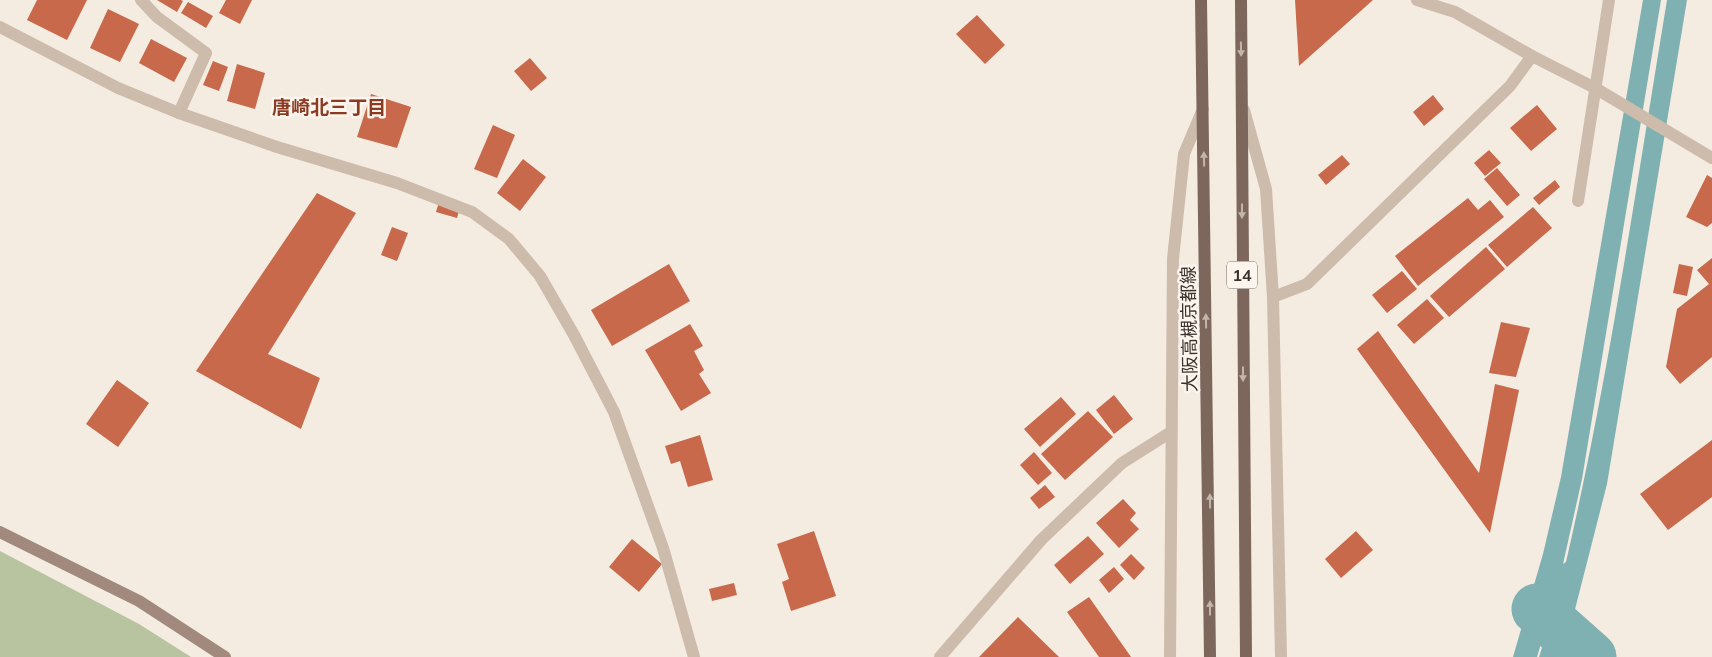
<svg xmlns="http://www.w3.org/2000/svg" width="1712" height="657" font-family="Mulish,'Noto Sans JP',sans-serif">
  <rect width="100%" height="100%" fill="#f4ebe1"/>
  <path fill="#b8c4a0" d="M0,551L139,624L191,657H0Z"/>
  <path fill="#7fb0b2" d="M1643,0H1661L1582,479L1563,564L1566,562C1609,376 1636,188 1667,0H1687L1607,484L1571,625L1573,629L1570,640L1567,638L1561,657H1539L1548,629L1546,627L1537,657H1513L1543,554L1561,477Z"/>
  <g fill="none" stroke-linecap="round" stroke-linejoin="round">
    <path stroke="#7fb0b2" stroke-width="51" d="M1537,609L1591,657"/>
  </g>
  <g fill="#c8694b">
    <path d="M37,0H87L67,40L27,20Z"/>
    <path d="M157,0H181L183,1L177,12Z"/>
    <path d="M226,0H252L240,24L219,13Z"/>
    <path d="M1295,0H1373L1299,66Z"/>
    <path d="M188,2L213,16L206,28L181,13Z"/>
    <path d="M108,9L139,24L120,62L90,48Z"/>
    <path d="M977,15L1005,45L985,64L956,34Z"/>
    <path d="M151,39L187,58L174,82L139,63Z"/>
    <path d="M530,58L547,78L531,91L514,71Z"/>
    <path d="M213,61L228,67L219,91L203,85Z"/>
    <path d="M237,64L265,73L255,109L227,101Z"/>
    <path d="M371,94L411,107L397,148L357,137Z"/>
    <path d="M1433,95L1444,109L1424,126L1413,112Z"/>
    <path d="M1537,105L1557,129L1531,151L1510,128Z"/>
    <path d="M493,125L515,135L497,178L474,169Z"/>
    <path d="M1489,150L1501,163L1485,176L1474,163Z"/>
    <path d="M1342,155L1350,164L1326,185L1318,175Z"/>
    <path d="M523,159L546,177L520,211L497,193Z"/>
    <path d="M1497,168L1520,195L1507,206L1484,179Z"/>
    <path d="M1707,175L1712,178V223L1707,227L1686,217Z"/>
    <path d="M1555,180L1560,187L1539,205L1533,198Z"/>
    <path d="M317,193L356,213L268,354L320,378L301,429L196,371Z"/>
    <path d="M1468,198L1478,210L1490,200L1504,217L1418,286L1395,256Z"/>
    <path d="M439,202L460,208L457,218L436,212Z"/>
    <path d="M1533,207L1552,228L1507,267L1488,245Z"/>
    <path d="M392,227L408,233L397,261L381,255Z"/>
    <path d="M1486,247L1505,269L1449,317L1430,296Z"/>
    <path d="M1712,258V357L1680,384L1666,367L1677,309L1709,284L1697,270Z"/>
    <path d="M669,264L690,301L612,346L591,310Z"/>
    <path d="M1679,264L1693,267L1687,296L1673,293Z"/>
    <path d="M1402,271L1417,289L1387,313L1372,295Z"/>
    <path d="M1427,299L1444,318L1414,344L1397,325Z"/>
    <path d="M1501,322L1530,328L1516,377L1489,373Z"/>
    <path d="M690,324L703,346L694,351L704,370L699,374L711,393L681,411L645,350Z"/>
    <path d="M1378,331L1479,473L1495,384L1519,390L1490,533L1357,349Z"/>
    <path d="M117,380L149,403L118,447L86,424Z"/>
    <path d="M1114,395L1133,419L1114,434L1096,410Z"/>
    <path d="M1061,397L1076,414L1040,447L1024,429Z"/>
    <path d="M1088,411L1113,437L1065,480L1041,454Z"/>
    <path d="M700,435L713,480L688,487L680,461L671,464L665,446Z"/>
    <path d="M1712,440V497L1668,530L1640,494Z"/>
    <path d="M1034,452L1052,473L1038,485L1020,465Z"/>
    <path d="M1045,485L1055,497L1039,509L1030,498Z"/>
    <path d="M1123,499L1136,513L1130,520L1139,529L1119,548L1096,523Z"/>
    <path d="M814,531L836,596L791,611L782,582L789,579L777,544Z"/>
    <path d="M1356,531L1373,550L1341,578L1325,559Z"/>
    <path d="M1088,536L1104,554L1070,584L1054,565Z"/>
    <path d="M632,539L662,564L639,592L609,567Z"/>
    <path d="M1131,554L1145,568L1134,580L1120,565Z"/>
    <path d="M1114,567L1124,579L1109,593L1099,580Z"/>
    <path d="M734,583L737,595L712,601L709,589Z"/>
    <path d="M1089,597L1131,657H1099L1067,612Z"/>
    <path d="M1018,617L1059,657H979Z"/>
  </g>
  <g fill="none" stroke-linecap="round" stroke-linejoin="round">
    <g stroke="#cdbbac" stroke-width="12">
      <path d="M141,0L157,17L206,53L179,113"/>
      <path d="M1417,0L1455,12L1532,56L1595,88L1712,158"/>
      <path d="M0,27L118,88L179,113L277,147L397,183L472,212L509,239L540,276L574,335L614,412L663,548L694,657"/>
      <path d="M1244,110L1266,189L1273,297L1281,657"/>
      <path d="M1578,201L1609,0"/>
      <path d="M1273,297L1307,284L1510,86L1532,56"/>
      <path d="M940,657L1041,540L1122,463L1171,432"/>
      <path d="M1170,657L1173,259L1184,154L1203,109"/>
    </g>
    <path stroke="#a18a7d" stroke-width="12" d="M0,532L139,601L225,657"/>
    <g stroke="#7d675c" stroke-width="12">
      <path d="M1201,0L1210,657"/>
      <path d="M1241,0L1246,657"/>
    </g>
  </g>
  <defs><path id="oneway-solid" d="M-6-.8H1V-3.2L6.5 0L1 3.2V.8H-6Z" transform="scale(1.25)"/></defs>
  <g fill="#c2b5ac">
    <use href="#oneway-solid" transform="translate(1241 49) rotate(89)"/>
    <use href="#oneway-solid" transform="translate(1204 159) rotate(-91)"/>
    <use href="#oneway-solid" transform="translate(1242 211) rotate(90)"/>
    <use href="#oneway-solid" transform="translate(1206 321) rotate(-91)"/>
    <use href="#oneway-solid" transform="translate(1243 374) rotate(90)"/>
    <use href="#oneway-solid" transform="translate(1210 501) rotate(-91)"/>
    <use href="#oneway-solid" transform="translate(1210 608) rotate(-90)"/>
  </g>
  <g text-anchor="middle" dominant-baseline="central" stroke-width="5" stroke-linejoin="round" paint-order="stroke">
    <rect fill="#fbf5ee" stroke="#756b66" stroke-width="1" x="1227" y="261.5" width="30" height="27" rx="4"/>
    <g font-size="16" font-weight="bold" fill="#3b302b">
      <text x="1242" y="275">14</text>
    </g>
    <g font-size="18" fill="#3b302b" stroke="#fbf5ee">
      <text transform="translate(1189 329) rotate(-91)">大阪高槻京都線</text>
    </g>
    <g font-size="19" font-weight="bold" fill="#8c3b22" stroke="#fbf5ee">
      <text x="329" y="107">唐崎北三丁目</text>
    </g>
  </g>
</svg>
